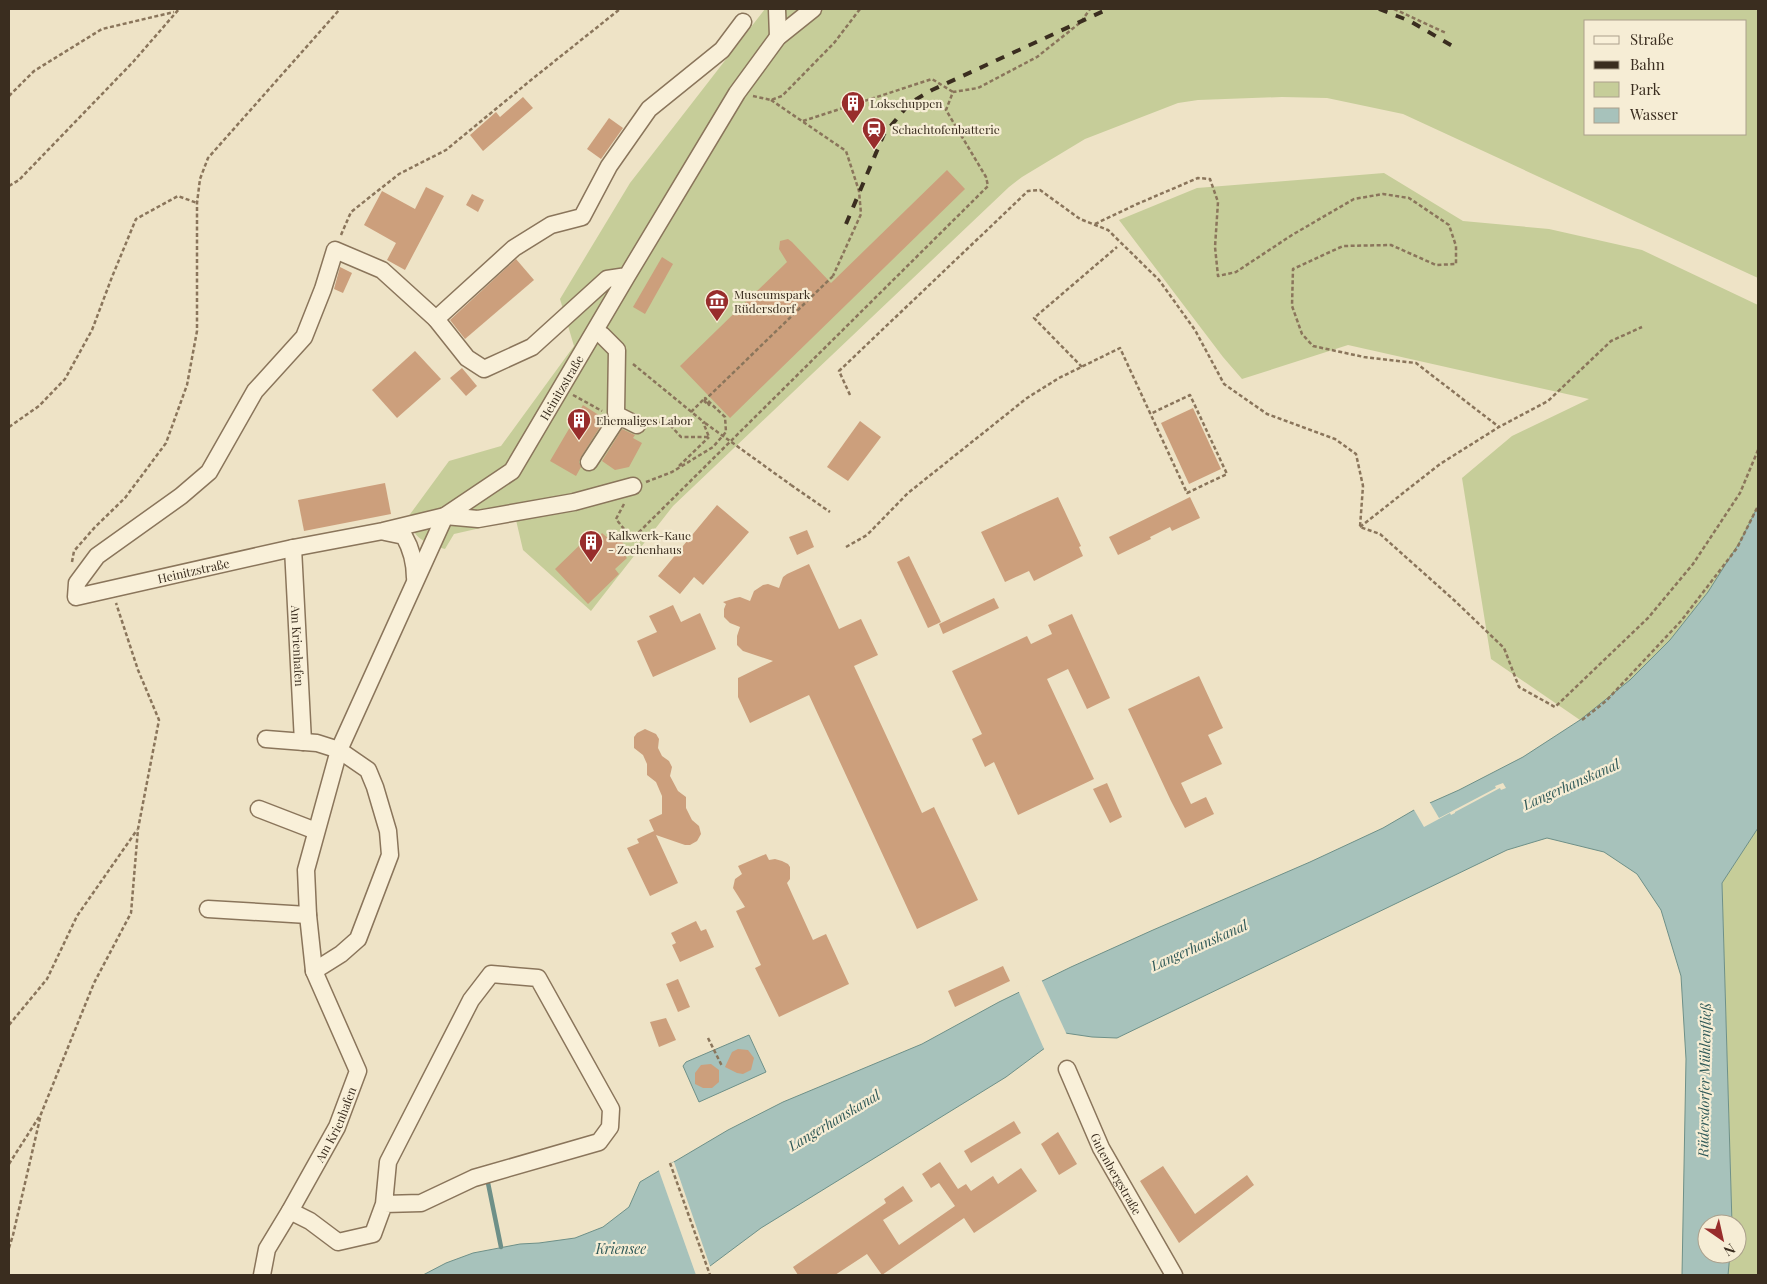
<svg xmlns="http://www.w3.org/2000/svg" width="1767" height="1284" font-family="'Playfair Display',serif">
  <rect width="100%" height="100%" fill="#eee3c6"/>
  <g fill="#c6cd99" fill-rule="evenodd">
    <path d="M765,9H1758V278L1403,114L1327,98L1282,97L1198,100L1178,103L1085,139L1022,177L1009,187L673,506L591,611L523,550L516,520L454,534L445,549C425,543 413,539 408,517L449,461L501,446L574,346L560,299L630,183ZM1586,21H1746V134H1586Z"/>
    <path d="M1384,173L1463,221L1549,229L1642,250L1758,305V506L1741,540L1708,592L1670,640L1630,680L1580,720L1491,659L1462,478L1512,436L1589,399L1348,345L1242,379L1223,357L1119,220L1197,188Z"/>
    <path d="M1758,828V1275H1728L1730,1254H1737V1224H1732L1722,883Z"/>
  </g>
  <g fill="#a7c2bb" stroke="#6e9088">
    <path d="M1758,506V828L1722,883L1732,1224H1707V1254H1730L1728,1275H1682L1686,1059L1681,976L1661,910L1637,874L1604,852L1547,838L1507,850L1117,1038L1092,1037L1065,1033L1006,1077L761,1228L698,1275H423L446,1263L473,1253L520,1244L539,1243L575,1238L603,1227L629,1207L640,1182L728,1130L783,1102L922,1044L999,1002L1071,967L1153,930L1310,862L1383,828L1414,810L1459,790L1523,757L1580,720L1630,680L1670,640L1708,592L1741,540Z"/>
    <path d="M749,1035L766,1072L699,1102L683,1066L686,1062Z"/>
  </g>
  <g fill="#eee3c6">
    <path d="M1503,783L1506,788L1501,790L1500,788L1455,812V813L1451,815L1450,813L1424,827L1413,808L1429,801L1439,818L1496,788L1495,786Z"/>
    <path d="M1041,979L1067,1035L1045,1051L1018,990Z"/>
    <path d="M674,1162L711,1269L702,1275H696L658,1168Z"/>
  </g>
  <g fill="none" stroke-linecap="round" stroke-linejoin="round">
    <path stroke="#6e9088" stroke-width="4.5" d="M488,1183L501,1247"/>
  </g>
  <g fill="#cc9f7c">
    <path d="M523,97L533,108L483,151L470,135L496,112L500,117Z"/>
    <path d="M609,118L623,128L601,159L587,149Z"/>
    <path d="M947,170L965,189L730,418L680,366L787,262L779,249L780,241L788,239L792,242L831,283Z"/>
    <path d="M426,187L444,196L405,270L387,260L396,243L364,225L382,191L415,209Z"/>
    <path d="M472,194L484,200L478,212L466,205Z"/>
    <path d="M662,257L673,264L645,314L633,307Z"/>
    <path d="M516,259L534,280L465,339L450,320Z"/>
    <path d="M340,267L352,273L343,293L334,289Z"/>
    <path d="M415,351L441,379L397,418L372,390Z"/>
    <path d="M462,368L477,386L466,396L450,378Z"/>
    <path d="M583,405L605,419L581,457L579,462L581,467L576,476L550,461Z"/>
    <path d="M1193,408L1221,469L1189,484L1161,423Z"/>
    <path d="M860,421L881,437L848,481L827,467Z"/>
    <path d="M622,429L635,435L633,438L642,443L629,467L615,470L602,461Z"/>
    <path d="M385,483L391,514L304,531L298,500Z"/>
    <path d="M1058,497L1081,546L1079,547L1083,556L1034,581L1029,571L1005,582L981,532Z"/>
    <path d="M1190,497L1200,518L1172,531L1170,527L1150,537L1151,539L1118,555L1109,537Z"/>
    <path d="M717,505L749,532L703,585L694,577L680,594L658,576Z"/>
    <path d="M807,530L814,547L797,555L789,537Z"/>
    <path d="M602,533L609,539L614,534L626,546L621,551L627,558L615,569L619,574L588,604L555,569L585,540L590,545Z"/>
    <path d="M909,556L941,622L928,628L897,562Z"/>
    <path d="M809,564L839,629L861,619L878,655L854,666L922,813L934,807L978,900L917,929L809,695L750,723L738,697V678L773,661L743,651L737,645V636L740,627L730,623L724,617V609L726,604L723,602L735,598L740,597L750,601L754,591L763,585L768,584L779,588L783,577L787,574Z"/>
    <path d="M994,598L999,608L943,634L939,624Z"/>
    <path d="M673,605L681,622L700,613L716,649L653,677L637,641L657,632L649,616Z"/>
    <path d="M1072,614L1110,698L1087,709L1068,669L1047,679L1094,779L1018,815L994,762L985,767L972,739L982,734L952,671L1027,636L1031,644L1052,634L1048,625Z"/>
    <path d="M1199,676L1223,728L1208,735L1222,764L1181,783L1191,804L1206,797L1214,814L1185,828L1171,801L1128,709Z"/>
    <path d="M645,729L656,734L659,739L658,748L662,756L669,761L672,767L670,776L678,791L686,797V808L692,820L699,826L701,834L697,841L690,845H685L656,835L678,883L650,896L627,848L639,843L637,839L654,831L649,820L662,814V796L656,782L647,775V764L643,755L634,748V737L637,733Z"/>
    <path d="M1107,783L1122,817L1110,823L1093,789Z"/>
    <path d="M766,854L769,860L775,859L782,861L788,864L790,867V879L787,883L813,940L826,934L849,984L779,1017L755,968L761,965L736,911L745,907L733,888L735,879L742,874L738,866Z"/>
    <path d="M696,921L701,931L706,929L714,947L680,962L672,945L676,943L671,933Z"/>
    <path d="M1003,966L1010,981L955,1007L948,991Z"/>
    <path d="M678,979L690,1007L678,1012L666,984Z"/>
    <path d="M666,1018L676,1040L659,1047L650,1022Z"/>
    <path d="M738,1049L748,1050L754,1058L751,1070L743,1074L737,1073L725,1067L732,1052Z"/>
    <path d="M711,1064L719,1070V1082L712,1088H703L695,1084V1073L701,1065Z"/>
    <path d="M1014,1121L1021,1133L971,1163L964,1151Z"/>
    <path d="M1058,1132L1077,1164L1059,1175L1041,1144Z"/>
    <path d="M940,1162L958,1189L966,1184L971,1191L993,1176L998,1184L1021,1168L1037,1191L974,1233L964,1218L882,1275L867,1254L835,1275H798L793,1267L886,1203L884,1199L903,1186L913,1201L883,1220L899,1245L955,1206L939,1183L931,1188L922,1174Z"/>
    <path d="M1163,1166L1195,1214L1247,1175L1254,1185L1179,1243L1140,1181Z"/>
  </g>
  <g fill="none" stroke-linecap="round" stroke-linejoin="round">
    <g stroke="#8a755b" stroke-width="19">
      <g id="minor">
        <path d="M777,9L778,37"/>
        <path id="s1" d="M627,276L607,279L532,347L484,369L467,358L436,319L382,270L335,250L323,289L304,337L255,391L209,472L181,496L97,556L77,583L76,597L293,548L383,531L445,516L512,471L627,276L737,93L778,37L813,9"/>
        <path d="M436,319L514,248L551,225L582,217L609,166L649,109L722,50L743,22"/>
        <path d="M595,332L602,335L617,350L616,413L619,416L637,425"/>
        <path d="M589,462L619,416"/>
        <path d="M445,516L478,519L574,502L633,486"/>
        <path d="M385,532L404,536C412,550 415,562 415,578"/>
        <path id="s2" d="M293,548L303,742"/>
        <path d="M266,739L317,743L339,750L368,770L375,787L388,831L390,855L358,939L341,954L314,971"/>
        <path d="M259,809L316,831"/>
        <path d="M208,909L308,915"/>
        <path id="s3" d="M1067,1069L1101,1148L1174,1275"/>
        <path d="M290,1211L310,1221L338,1242L373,1234L384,1204L421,1203L474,1178L599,1142L610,1127L611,1109L538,978L491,974L471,1000L388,1162L384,1204"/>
        <path id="s4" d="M262,1275L267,1249L290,1211L337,1127L358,1071L314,971L308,915L306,870L339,750L445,516"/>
      </g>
    </g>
    <g stroke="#8a755b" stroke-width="2.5" stroke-dasharray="4 2.5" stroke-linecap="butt">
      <path d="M1394,9L1446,33"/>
      <path d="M9,96L34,71L102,29L174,12"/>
      <path d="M753,96L771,100L782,96L834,43L860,9"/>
      <path d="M771,100L846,151L859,191L861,214L833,276"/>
      <path d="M803,121L932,79L953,92"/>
      <path d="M9,186L19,180L133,62L179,9"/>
      <path d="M1095,224L1137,204L1198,178L1210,179L1218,202L1215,247L1218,276L1236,272L1292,235L1354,199L1383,194L1409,198L1449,225L1456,246V264L1436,265L1391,245L1343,246L1293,269L1292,306L1302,334L1313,346L1364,357L1416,363L1499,427"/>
      <path d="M341,235L351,212L399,174L446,150L531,80L620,9"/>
      <path d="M633,364L705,423"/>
      <path d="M1082,367L1034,318L1117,247"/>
      <path d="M573,395L602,411"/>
      <path d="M850,395L839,371L1028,191L1040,190L1080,219L1108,230L1159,280L1195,330L1224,384L1267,414L1335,439L1356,454L1363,486L1360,527L1380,534L1455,601L1504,648L1519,687L1555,707L1648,618L1693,564L1740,493L1758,450"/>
      <path d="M691,412L704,399"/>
      <path d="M651,421L671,426L681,437H709L703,422"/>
      <path d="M9,427L39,406L65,379L92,330L112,277L136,219L178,196L197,203"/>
      <path d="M679,466L709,437"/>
      <path d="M646,482L672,472L713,447L726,432L725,417L705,398L709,405L704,401"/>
      <path d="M791,485L830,512"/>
      <path d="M624,504L616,519L632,539L988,186L986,177L946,110L953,92L978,88L1037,57L1081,22L1090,9"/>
      <path d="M1360,527L1440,464L1499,427L1548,401L1611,341L1642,327"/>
      <path d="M846,547L867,535L908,493L1027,398L1059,378L1120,348L1187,493L1227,474L1190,395L1150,414"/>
      <path d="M72,562L74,551L95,527L125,498L166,443L187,385L197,331V203L200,179L208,158L340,9"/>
      <path d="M1582,720L1606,701L1681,621L1737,548L1758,506"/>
      <path d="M9,1025L47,979L77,916L137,830"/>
      <path d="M708,1038L722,1066"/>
      <path d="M670,1163L710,1275"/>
      <path d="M9,1164L39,1117"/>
      <path d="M9,1248L13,1235L41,1114L94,983L131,913L138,829L159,720L138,670L116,603"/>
    </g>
    <use href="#minor" stroke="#f9f0d9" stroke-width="16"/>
    <g stroke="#3a2d1f" stroke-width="4" stroke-dasharray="9 9" stroke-linecap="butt">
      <path d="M1379,9L1410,21L1454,47"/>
      <path d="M846,224L884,134L905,109L915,100L932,90L1108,9"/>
    </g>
    <g stroke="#8a755b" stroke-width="2.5" stroke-dasharray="4 2.5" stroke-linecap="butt">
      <path d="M704,401L833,276"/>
      <path d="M705,423L791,485"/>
    </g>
  </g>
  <defs>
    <g id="building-pin" transform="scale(1.25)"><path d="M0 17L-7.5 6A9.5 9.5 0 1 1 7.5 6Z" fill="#982d2c" stroke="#f6edd5"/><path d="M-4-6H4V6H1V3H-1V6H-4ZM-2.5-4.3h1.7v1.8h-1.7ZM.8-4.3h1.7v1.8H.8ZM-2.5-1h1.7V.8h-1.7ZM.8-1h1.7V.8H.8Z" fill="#fff"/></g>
    <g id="station-pin" transform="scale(1.25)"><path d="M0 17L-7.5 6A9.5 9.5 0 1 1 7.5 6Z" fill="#982d2c" stroke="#f6edd5"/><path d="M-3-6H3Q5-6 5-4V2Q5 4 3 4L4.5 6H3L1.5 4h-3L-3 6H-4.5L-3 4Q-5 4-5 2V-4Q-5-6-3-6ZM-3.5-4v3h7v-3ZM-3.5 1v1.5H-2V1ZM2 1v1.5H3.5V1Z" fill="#fff"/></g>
    <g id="museum-pin" transform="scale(1.25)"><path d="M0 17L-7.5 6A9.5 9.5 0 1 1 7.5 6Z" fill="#982d2c" stroke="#f6edd5"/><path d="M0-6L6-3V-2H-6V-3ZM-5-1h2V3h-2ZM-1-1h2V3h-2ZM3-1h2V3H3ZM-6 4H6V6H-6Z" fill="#fff"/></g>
  </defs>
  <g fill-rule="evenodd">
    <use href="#building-pin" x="853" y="103"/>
    <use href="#station-pin" x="874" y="129"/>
    <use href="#museum-pin" x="717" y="301"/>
    <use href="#building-pin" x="579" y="420"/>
    <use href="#building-pin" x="591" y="542"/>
  </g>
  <g text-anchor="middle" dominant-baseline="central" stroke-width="4.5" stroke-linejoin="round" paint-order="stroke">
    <g font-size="12" fill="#3a2d1f" stroke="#f6edd5" text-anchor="start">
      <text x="870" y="103">Lokschuppen</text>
      <text x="892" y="129">Schachtofenbatterie</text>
      <text x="734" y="294">Museumspark<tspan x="734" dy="14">Rüdersdorf</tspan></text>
      <text x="596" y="420">Ehemaliges Labor</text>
      <text x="608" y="535">Kalkwerk-Kaue<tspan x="608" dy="14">- Zechenhaus</tspan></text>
    </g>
    <g font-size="12" fill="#3a2d1f" stroke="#f6edd5">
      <text stroke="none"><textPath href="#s1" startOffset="1370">Heinitzstraße</textPath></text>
      <text stroke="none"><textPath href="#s1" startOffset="935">Heinitzstraße</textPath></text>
      <text stroke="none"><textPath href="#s2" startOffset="98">Am Krienhafen</textPath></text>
      <text stroke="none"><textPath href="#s4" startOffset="169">Am Krienhafen</textPath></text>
      <text stroke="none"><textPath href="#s3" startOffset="116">Gutenbergstraße</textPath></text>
    </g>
    <g font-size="14" font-style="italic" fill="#2f5958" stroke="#f6edd5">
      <text transform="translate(1571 784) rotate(-24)">Langerhanskanal</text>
      <text transform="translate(1199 945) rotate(-24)">Langerhanskanal</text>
      <text transform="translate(1704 1080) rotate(-89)">Rüdersdorfer Mühlenfließ</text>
      <text transform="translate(834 1120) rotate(-31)">Langerhanskanal</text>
      <text x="621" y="1248">Kriensee</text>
    </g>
  </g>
  <rect width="1767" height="1284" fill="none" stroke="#3a2d1f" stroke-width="20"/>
  <rect x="1584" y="20" width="162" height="115" fill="#f6edd5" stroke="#aba08c"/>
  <rect x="1594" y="36" width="25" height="8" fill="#f9f0d9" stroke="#aba08c"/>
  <text x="1630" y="45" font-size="15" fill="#3a2d1f">Straße</text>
  <rect x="1594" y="61" width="25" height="8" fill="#3a2d1f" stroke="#aba08c"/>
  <text x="1630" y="70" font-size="15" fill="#3a2d1f">Bahn</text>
  <rect x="1594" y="82" width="25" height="15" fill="#c6cd99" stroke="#aba08c"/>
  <text x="1630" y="95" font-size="15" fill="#3a2d1f">Park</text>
  <rect x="1594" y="108" width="25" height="15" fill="#a7c2bb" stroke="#aba08c"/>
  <text x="1630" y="120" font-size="15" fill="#3a2d1f">Wasser</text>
  <g transform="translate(1722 1239) rotate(146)"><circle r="24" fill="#f6edd5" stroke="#aba08c"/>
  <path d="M0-4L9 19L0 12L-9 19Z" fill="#982d2c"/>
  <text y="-8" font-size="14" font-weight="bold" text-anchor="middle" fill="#3a2d1f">N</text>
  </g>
</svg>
